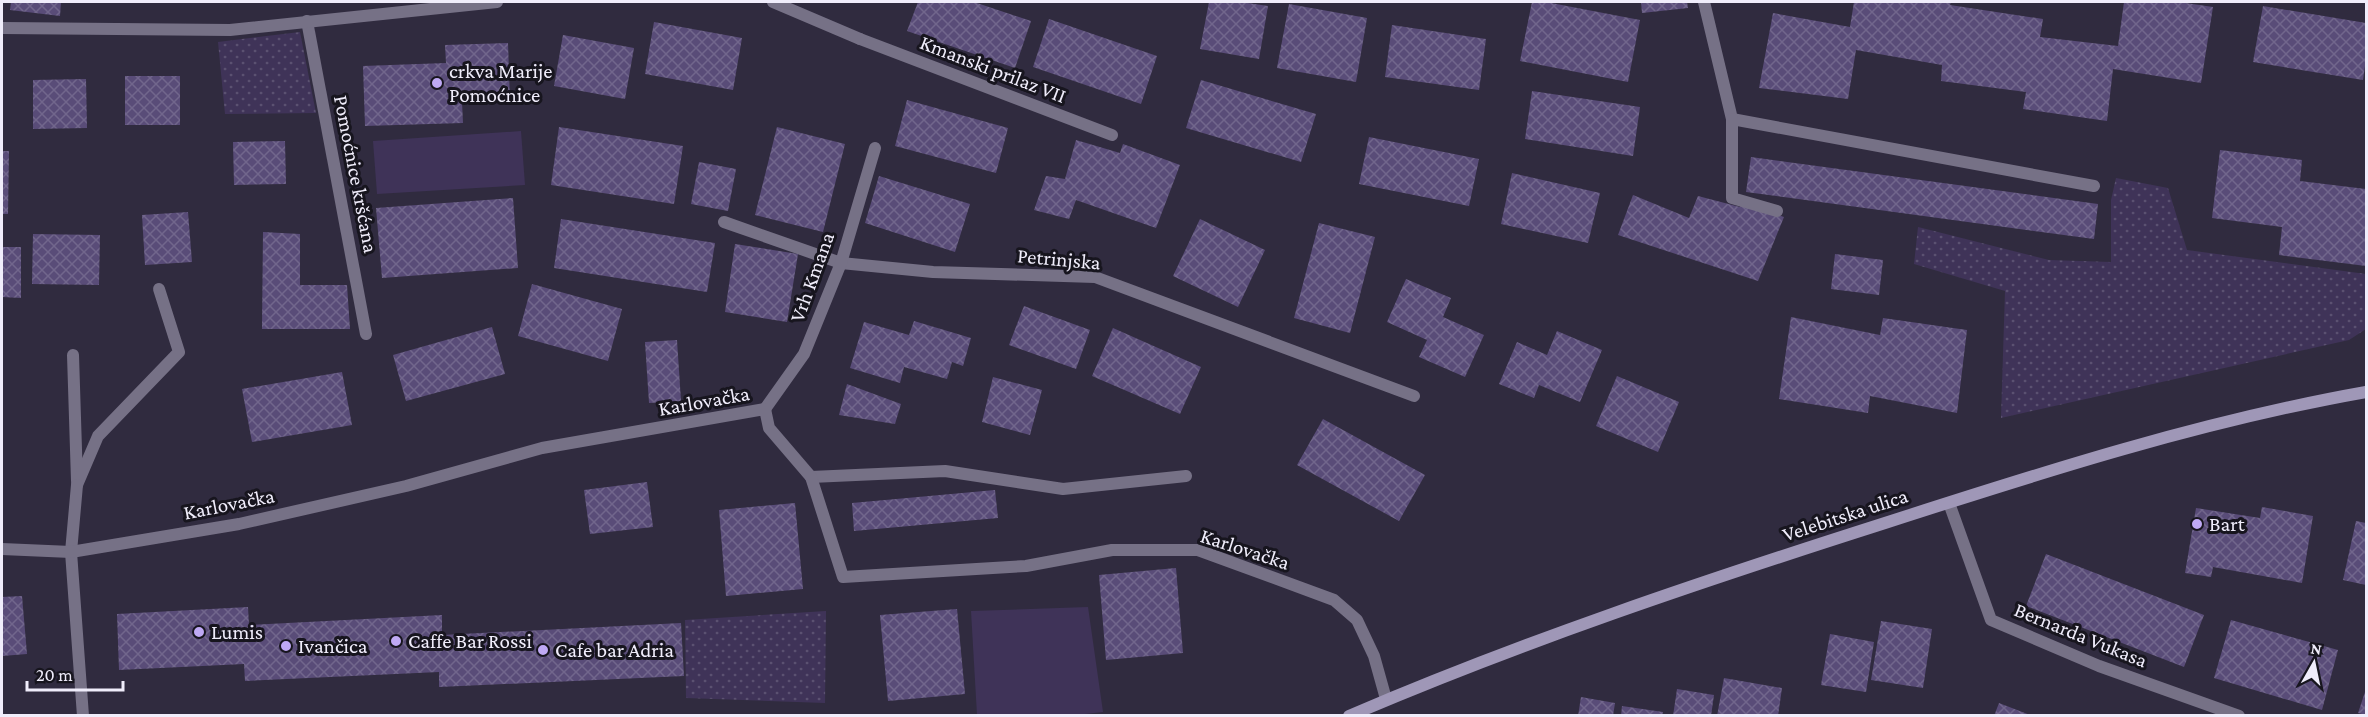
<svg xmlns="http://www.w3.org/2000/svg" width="2368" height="717" font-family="'Crimson Pro',serif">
  <defs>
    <pattern id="park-dots" width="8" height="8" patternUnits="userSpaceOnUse" patternTransform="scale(1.5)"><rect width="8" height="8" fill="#3f3358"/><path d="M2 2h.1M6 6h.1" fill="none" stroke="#5b5171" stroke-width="1.8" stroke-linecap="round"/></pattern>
    <pattern id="building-cross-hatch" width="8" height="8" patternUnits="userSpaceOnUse" patternTransform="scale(1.5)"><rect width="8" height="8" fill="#594c78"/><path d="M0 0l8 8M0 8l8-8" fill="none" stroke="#71668c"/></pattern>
  </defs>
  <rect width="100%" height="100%" fill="#302b3f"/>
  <g fill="#3f3358">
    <path d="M521,131L525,185L377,194L373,141Z"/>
    <path d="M1088,607L1103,712L1068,716L977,715L971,611Z"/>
  </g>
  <g fill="url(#park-dots)">
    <path d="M300,32L316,113L225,114L218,42Z"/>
    <path d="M2116,178L2168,188L2187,250L2366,274V329L2349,340L2001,418L2005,291L1914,264L1918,227L2049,260L2111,262V200Z"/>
    <path d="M826,611L825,703L686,698L685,620Z"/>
  </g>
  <g fill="url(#building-cross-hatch)">
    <path d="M11,2H61L60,16L10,10Z"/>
    <path d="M918,2H974L1031,21L1015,68L907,31Z"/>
    <path d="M1209,2H1241L1268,6L1259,59L1200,49Z"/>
    <path d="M1532,2H1546L1640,20L1628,82L1520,61Z"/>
    <path d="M1641,2H1687L1688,8L1642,13Z"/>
    <path d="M1854,2H1951L1950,5L2043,19L2040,37L2118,46L2124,2H2179L2213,7L2201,83L2113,69L2107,121L2023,109L2026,92L1941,81L1942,65L1856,50L1848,99L1759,88L1773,13L1850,27Z"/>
    <path d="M1289,4L1367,18L1356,82L1277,68Z"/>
    <path d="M2263,6L2366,23V59L2363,80L2253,62Z"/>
    <path d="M1049,19L1157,56L1141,104L1033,67Z"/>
    <path d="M654,22L742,38L733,90L645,74Z"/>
    <path d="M1392,25L1486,39L1479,90L1385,77Z"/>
    <path d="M563,35L634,48L625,99L554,86Z"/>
    <path d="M508,43L510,100L462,102L463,123L365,126L363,66L446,63L445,45Z"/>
    <rect x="125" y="76" width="55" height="49"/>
    <path d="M86,79L87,128L33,129V80Z"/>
    <path d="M1201,80L1316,114L1301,162L1186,128Z"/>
    <path d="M1532,91L1640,107L1633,156L1525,139Z"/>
    <path d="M907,100L1008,128L996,173L895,146Z"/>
    <path d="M559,127L683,146L674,204L551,185Z"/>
    <path d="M777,127L845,144L823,232L755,215Z"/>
    <path d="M1369,137L1479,159L1469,206L1359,184Z"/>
    <path d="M1076,140L1120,153L1123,144L1180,165L1156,228L1076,200L1069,219L1034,210L1046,176L1065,179Z"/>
    <path d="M285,141L286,184L234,185L233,142Z"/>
    <path d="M2220,150L2302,160L2300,181L2366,189V266L2279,255L2282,227L2212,218Z"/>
    <path d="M2,151H9L8,214H2Z"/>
    <path d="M1751,157L2098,204L2094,239L1746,192Z"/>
    <path d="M699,162L736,169L728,211L691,204Z"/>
    <path d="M1512,173L1600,193L1588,243L1501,224Z"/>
    <path d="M879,176L970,204L955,252L865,223Z"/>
    <path d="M1633,195L1689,218L1698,196L1740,207L1741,203L1784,217L1758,281L1618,235Z"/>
    <path d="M513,198L518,268L382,278L376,208Z"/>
    <path d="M188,212L192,262L145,265L142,215Z"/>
    <path d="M561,219L715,243L707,292L554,268Z"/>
    <path d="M1200,219L1265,250L1238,307L1173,276Z"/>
    <path d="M1319,223L1375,237L1350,333L1294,318Z"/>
    <path d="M263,232L300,234V285H347L350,329H262Z"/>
    <path d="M33,234L100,235L99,285L32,284Z"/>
    <path d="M735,244L798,254L787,322L725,312Z"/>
    <path d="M2,247H21V298L2,297Z"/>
    <path d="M1835,254L1883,260L1879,295L1831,289Z"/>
    <path d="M1406,279L1451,298L1443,317L1484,335L1465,377L1419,357L1427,340L1387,322Z"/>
    <path d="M532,284L622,309L608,361L518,336Z"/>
    <path d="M1024,306L1090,330L1076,369L1009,345Z"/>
    <path d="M1791,317L1880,335L1883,318L1967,330L1957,413L1870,396L1868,413L1779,399Z"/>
    <path d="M914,321L971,338L963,366L952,362L947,379L904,367L900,383L850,368L864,322L909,335Z"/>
    <path d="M492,327L505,374L406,401L393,355Z"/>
    <path d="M1113,328L1201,367L1180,414L1092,376Z"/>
    <path d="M1557,331L1602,350L1580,402L1539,385L1534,398L1499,384L1517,342L1547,355Z"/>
    <path d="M677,340L681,401L649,403L645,342Z"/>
    <path d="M342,372L352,425L252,442L242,389Z"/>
    <path d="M1617,376L1679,402L1658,452L1596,426Z"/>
    <path d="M993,377L1042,390L1030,435L982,422Z"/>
    <path d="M847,384L901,404L895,424L839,415Z"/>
    <path d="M1323,419L1425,475L1399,521L1297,465Z"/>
    <path d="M647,482L653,527L590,534L584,490Z"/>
    <path d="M995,490L998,518L854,531L852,503Z"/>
    <path d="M795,503L803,589L726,596L719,510Z"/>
    <path d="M2262,507L2313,516L2302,583L2213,567L2211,577L2185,573L2196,508L2260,518Z"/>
    <path d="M2356,521L2366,523V585L2343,580Z"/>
    <path d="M2046,554L2204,615L2184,667L2026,606Z"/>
    <path d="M1176,568L1183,653L1106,660L1099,575Z"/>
    <path d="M22,596L27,654L2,656V597Z"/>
    <path d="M248,607L249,625L442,615V635L681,623L684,676L439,687V672L245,681L244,664L119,670L117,614Z"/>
    <path d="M957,609L965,694L888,701L880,615Z"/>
    <path d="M2231,620L2338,650L2322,710L2214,678Z"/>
    <path d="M1881,621L1932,629L1923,688L1871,680Z"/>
    <path d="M1830,634L1874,642L1866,692L1821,685Z"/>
    <path d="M1724,678L1782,688L1778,716H1717Z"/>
    <path d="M1677,689L1714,695L1711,716H1673Z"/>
    <path d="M2366,689V715L2358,713Z"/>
    <path d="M1581,697L1615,703L1613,716H1578Z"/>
    <path d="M1999,703L2030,715V716H1994Z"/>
    <path d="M1622,706L1663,712L1662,716H1621Z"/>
  </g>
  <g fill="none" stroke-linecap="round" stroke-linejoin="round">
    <g stroke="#767186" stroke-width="12">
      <path d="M1704,2L1732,119L2094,186"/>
      <path d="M860,39L1112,135"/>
      <path d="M1732,119V198L1777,211"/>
      <path d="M73,355L77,481"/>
      <path d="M811,477L945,471L1063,489L1186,476"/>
      <path d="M77,485L98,436L179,352L159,289"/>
    </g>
    <g stroke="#767186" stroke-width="12">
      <path d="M773,2L860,39"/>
      <path d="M307,21L366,334"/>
      <path d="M2,28L230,30L497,2"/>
      <path d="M724,222L841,263L933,272L1095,277L1414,396"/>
      <path d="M765,409L804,354L841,263L875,148"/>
      <path d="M77,485L71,552L83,716"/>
      <path d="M1949,503L1991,620L2099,666L2239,716"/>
      <path d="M2,549L71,552L239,524L406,486L542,448L765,409L769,428L811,477L843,577L1026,566L1112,550H1198L1334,600L1357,620L1374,656L1386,699"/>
    </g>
    <path stroke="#9f97b7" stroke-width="12" d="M1349,716C1524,641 1703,581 1885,523C2043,472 2202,421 2366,392"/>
  </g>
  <g fill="#bfa9f4" stroke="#17151e" stroke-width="2">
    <circle cx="437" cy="83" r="6"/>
    <circle cx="2197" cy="524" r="6"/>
    <circle cx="199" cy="632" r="6"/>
    <circle cx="396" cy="641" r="6"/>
    <circle cx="286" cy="646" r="6"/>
    <circle cx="543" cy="650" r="6"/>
  </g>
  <g text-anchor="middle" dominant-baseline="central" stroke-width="6" stroke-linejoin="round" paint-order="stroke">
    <g font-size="21" fill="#f0edfb" stroke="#17151e">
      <text transform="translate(993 69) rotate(21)">Kmanski prilaz VII</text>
      <text transform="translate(356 174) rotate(79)">Pomoćnice kršćana</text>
      <text transform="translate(1059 259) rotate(5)">Petrinjska</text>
      <text transform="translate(812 277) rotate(-70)">Vrh Kmana</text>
      <text transform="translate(704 401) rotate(-10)">Karlovačka</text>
      <text transform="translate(229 504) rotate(-11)">Karlovačka</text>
      <text transform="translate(1845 515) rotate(-18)">Velebitska ulica</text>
      <text transform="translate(1245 549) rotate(18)">Karlovačka</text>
      <text transform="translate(2081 635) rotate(22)">Bernarda Vukasa</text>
    </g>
    <g font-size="21" fill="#f0edfb" stroke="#17151e" text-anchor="start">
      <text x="449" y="71">crkva Marije<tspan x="449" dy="24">Pomoćnice</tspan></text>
      <text x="2209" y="524">Bart</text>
      <text x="211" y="632">Lumis</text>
      <text x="408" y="641">Caffe Bar Rossi</text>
      <text x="298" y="646">Ivančica</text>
      <text x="555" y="650">Cafe bar Adria</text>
    </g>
  </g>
  <rect width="2368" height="717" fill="none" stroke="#f0edfb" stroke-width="6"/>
  <g transform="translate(2314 663) rotate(9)" stroke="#17151e" stroke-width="4.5" paint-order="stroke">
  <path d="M0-4.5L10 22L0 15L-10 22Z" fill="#f0edfb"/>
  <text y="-9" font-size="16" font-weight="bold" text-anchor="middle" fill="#f0edfb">N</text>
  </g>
  <path d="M27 681v9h96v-9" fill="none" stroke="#f0edfb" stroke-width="3"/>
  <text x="36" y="681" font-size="18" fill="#f0edfb" stroke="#17151e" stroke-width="4.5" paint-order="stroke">20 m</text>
</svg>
